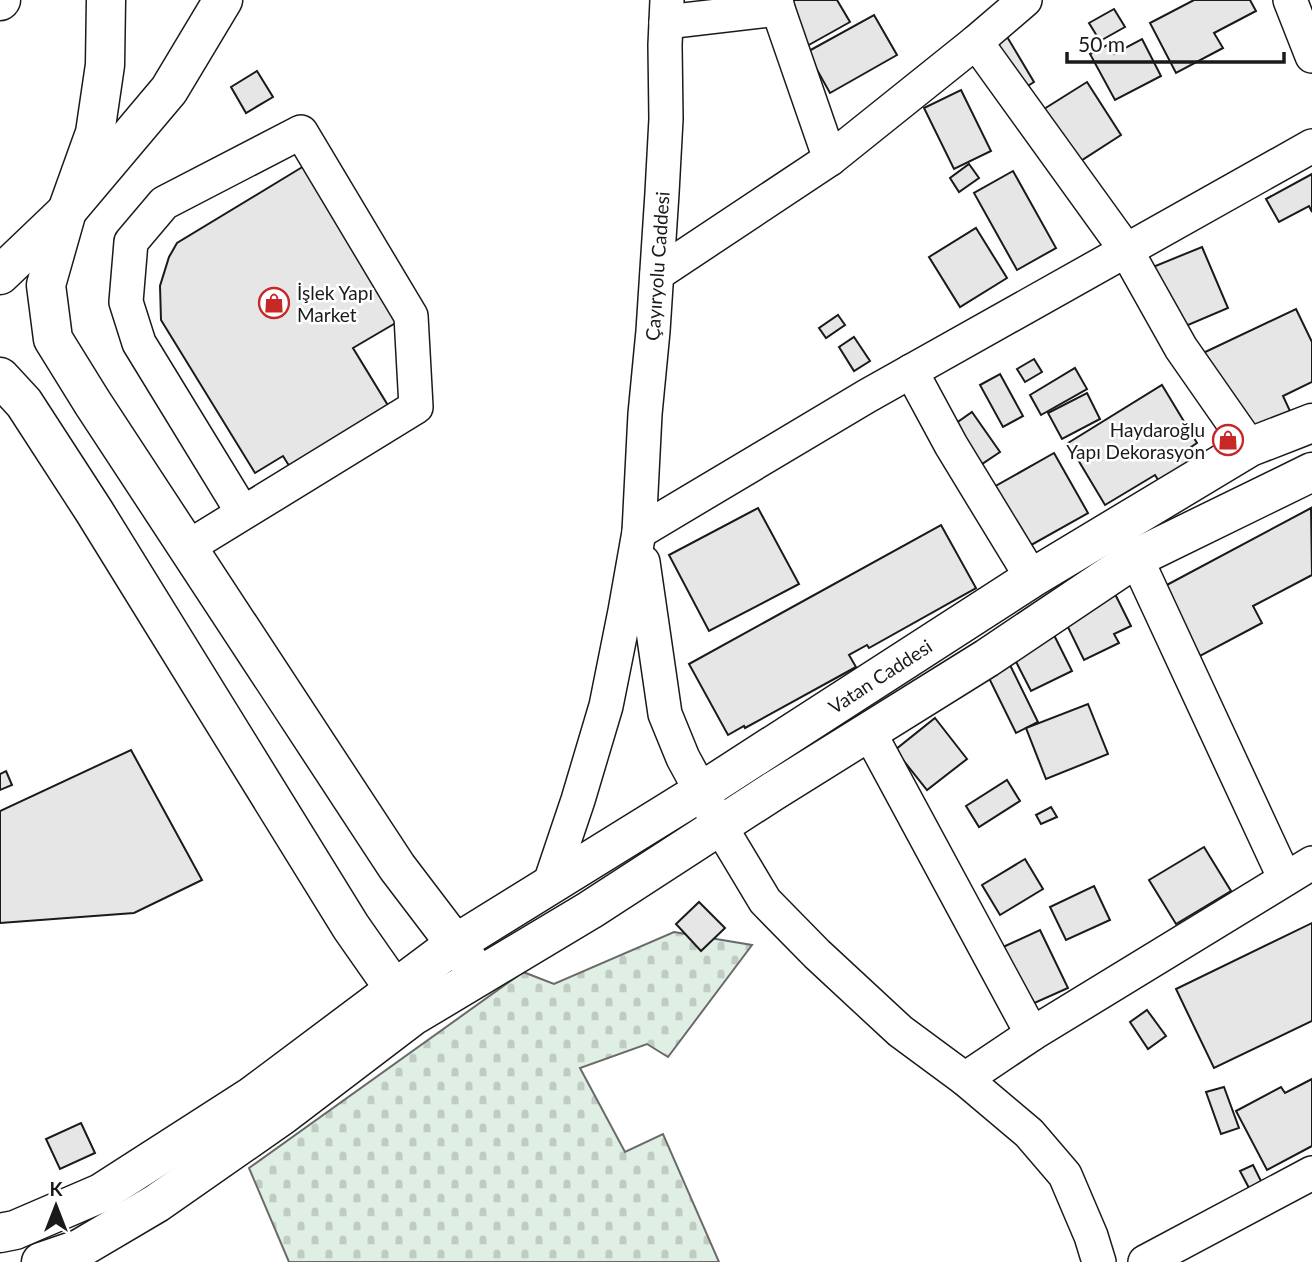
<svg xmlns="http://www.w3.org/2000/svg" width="1312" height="1262" font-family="Lato,sans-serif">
  <defs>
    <pattern id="cemetery-stones" width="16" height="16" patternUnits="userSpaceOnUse" patternTransform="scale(1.75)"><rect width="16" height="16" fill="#e0efe3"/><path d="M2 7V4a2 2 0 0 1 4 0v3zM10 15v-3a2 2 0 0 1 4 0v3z" fill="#c0ccc2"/></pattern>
  </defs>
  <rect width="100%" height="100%" fill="#fff"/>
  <path fill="url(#cemetery-stones)" stroke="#6a6a6a" stroke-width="2" d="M674,932L752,945L668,1057L647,1044L580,1068L625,1152L663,1134L719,1262H289L249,1168L523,972L554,984Z"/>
  <g fill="#e6e6e6" stroke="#1a1a1a" stroke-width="2">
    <path d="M781,0H837L850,22L807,46Z"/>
    <path d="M1194,0H1250L1256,11L1214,33L1223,48L1176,73L1150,23Z"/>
    <path d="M1114,9L1125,27L1100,41L1089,23Z"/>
    <path d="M874,15L897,55L830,93L807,52Z"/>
    <path d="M1006,35L1034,82L1015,94L986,47Z"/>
    <path d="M1142,39L1161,76L1115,100L1090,54L1109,44L1114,54Z"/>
    <path d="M257,71L273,97L246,113L231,87Z"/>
    <path d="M1087,82L1121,135L1079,162L1044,109Z"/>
    <path d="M961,90L991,151L954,169L924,108Z"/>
    <path d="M969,164L979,178L959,192L950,178Z"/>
    <path d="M304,166L399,321L353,348L392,412L293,472L283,456L255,473L161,320L160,286L169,257L177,243Z"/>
    <path d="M1013,171L1056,248L1017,270L974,193Z"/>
    <path d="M1312,174V212L1309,206L1279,222L1266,199Z"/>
    <path d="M976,228L1007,278L960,307L929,257Z"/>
    <path d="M1202,247L1228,308L1174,331L1148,269Z"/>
    <path d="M1296,309L1312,342V382L1283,396L1290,411L1241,434L1203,353Z"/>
    <path d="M838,315L845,325L826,338L819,328Z"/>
    <path d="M854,337L870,361L854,371L839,347Z"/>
    <path d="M1034,359L1042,372L1025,382L1017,369Z"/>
    <path d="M1075,368L1087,389L1041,415L1030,395Z"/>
    <path d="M1000,374L1023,416L1003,427L980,385Z"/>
    <path d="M1162,385L1197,443L1191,447L1201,463L1162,486L1155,475L1105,505L1068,443Z"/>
    <path d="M1087,393L1100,419L1062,439L1048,413Z"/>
    <path d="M972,412L1000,452L979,466L952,426Z"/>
    <path d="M1054,453L1088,513L1008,558L985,492Z"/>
    <path d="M758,508L799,584L709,631L669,555Z"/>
    <path d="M1311,508L1312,575L1253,606L1262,623L1200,656L1163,587Z"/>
    <path d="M941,525L976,588L869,648L867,645L849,655L856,667L745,728L744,726L728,735L689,664Z"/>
    <path d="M1114,592L1131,626L1114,634L1119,643L1084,660L1063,617Z"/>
    <path d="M1051,629L1072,671L1031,691L1010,650Z"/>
    <path d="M1007,659L1038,722L1016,733L985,670Z"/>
    <path d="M1088,704L1108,754L1046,779L1026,728Z"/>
    <path d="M935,718L967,759L927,790L895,750Z"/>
    <path d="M131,750L202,880L134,913L0,923V811Z"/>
    <path d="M6,771L12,785L0,790V774Z"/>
    <path d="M1007,780L1020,801L979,827L966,806Z"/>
    <path d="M1051,807L1057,817L1041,824L1036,815Z"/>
    <path d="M1204,847L1231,891L1176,924L1149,880Z"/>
    <path d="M1025,859L1043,889L1000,915L982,885Z"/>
    <path d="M1094,886L1110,920L1066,940L1050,907Z"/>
    <path d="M699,902L725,928L701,951L676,924Z"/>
    <path d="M1312,923V1021L1214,1068L1176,989Z"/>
    <path d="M1040,930L1068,988L1030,1005L1003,947Z"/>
    <path d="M1147,1010L1166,1036L1148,1049L1130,1022Z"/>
    <path d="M1312,1079V1146L1267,1170L1236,1111L1281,1087L1285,1093Z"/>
    <path d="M1224,1087L1239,1128L1221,1134L1206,1092Z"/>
    <path d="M81,1123L95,1153L60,1169L46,1139Z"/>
    <path d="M1253,1165L1261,1181L1249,1188L1240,1171Z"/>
  </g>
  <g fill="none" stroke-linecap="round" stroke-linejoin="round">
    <g stroke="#1a1a1a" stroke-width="36">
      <g id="minor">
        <path d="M776,0L778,9L830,159"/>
        <path d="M1290,0L1312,56"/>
        <path d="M666,22L778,9"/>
        <path d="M976,42L1126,250L1181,348L1250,447"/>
        <path d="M657,274L830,159L976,42L1025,0"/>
        <path d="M911,371L951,445L1032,578"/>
        <path d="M639,532L867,396L1312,146"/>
        <path d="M188,547L416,407L411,316L301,132L164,203L131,242L126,302L139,343L243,513"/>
        <path d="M1136,558L1285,879"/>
        <path d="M643,562L665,714L683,758L720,826L765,901L817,954L900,1031L965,1079L1029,1133L1065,1175L1091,1236L1099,1262"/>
        <path d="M869,732L1032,1034"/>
        <path d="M549,886L578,800L606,706L625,611L639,532L645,414L653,331L662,193L666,119L665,45L667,0"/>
        <path d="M965,1079L1032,1034L1312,863"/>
        <path d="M1145,1262L1312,1173"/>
      </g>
    </g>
    <g stroke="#1a1a1a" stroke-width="41">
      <g id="major">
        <path d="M106,0L105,65L95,133L67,211L46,285L53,339L92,402L397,867L470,963"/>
        <path d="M0,1L1,0"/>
        <path d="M0,275L67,211L169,90L223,0"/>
        <path d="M0,377L24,403L94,511L351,927L409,1010"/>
        <path d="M0,1233L15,1230L101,1193L252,1096L455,944L702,791L1032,578L1250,447L1312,423"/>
        <path d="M41,1262L79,1249L157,1203L283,1115L413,1016L590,910L772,792L987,658L1136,558L1312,472"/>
      </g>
    </g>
    <use href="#minor" stroke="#fff" stroke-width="33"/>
    <use href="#major" stroke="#fff" stroke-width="38"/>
  </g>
  <defs>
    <g id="shop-ring" transform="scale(1.575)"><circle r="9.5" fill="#fff" stroke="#c62828" stroke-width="1.5"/><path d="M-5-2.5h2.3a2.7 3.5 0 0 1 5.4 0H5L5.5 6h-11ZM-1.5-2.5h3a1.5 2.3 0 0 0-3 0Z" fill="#c62828"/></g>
  </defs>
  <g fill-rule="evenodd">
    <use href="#shop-ring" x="274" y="303"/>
    <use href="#shop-ring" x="1228" y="440"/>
  </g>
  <g text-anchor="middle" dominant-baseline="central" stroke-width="5" stroke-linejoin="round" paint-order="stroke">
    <g font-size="19" fill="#1a1a1a" stroke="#fff">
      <text transform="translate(657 266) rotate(-86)">Çayıryolu Caddesi</text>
      <text transform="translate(880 676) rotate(-33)">Vatan Caddesi</text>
    </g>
    <g font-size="19" fill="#1a1a1a" stroke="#fff" text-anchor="start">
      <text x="297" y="292">İşlek Yapı<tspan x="297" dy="22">Market</tspan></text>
      <text x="1205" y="429" text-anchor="end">Haydaroğlu<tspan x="1205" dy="22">Yapı Dekorasyon</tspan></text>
    </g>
  </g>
  <g transform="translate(56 1206)" stroke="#ffffff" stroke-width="5" paint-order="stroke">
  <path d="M0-5L12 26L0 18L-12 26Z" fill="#1a1a1a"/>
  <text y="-10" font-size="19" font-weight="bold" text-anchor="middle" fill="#1a1a1a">K</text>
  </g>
  <path d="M1067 52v10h217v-10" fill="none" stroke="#1a1a1a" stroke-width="3.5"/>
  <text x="1078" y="52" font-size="21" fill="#1a1a1a" stroke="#ffffff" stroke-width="5" paint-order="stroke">50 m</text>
</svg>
